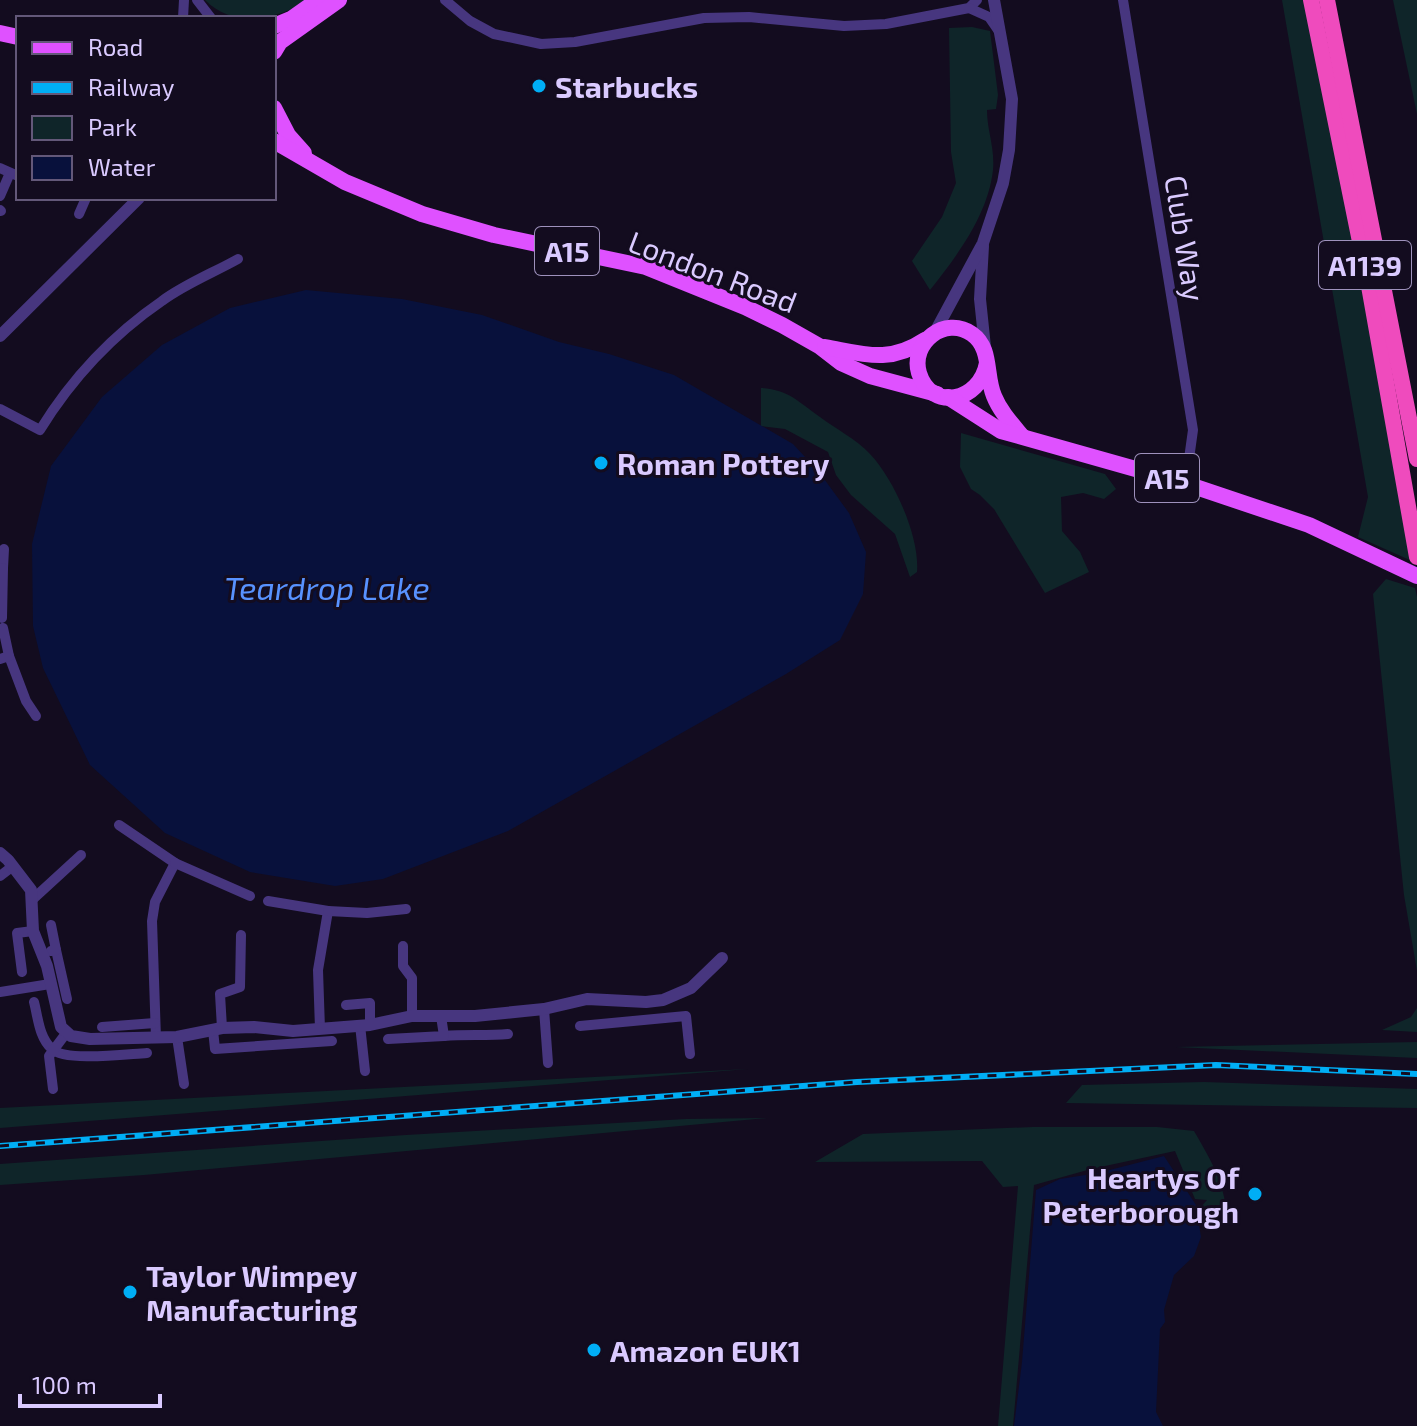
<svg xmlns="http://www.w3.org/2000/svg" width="1417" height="1426" font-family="'Exo 2',sans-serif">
  <rect width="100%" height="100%" fill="#130c1f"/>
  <g fill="#0f2529">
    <path d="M205,0H309C277,19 235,30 205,0Z"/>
    <path d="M1282,0H1305L1364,289L1412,561L1358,537L1368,497Z"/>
    <path d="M1393,0H1417V114Z"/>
    <path d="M972,27L990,31L998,95L996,109L987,110C987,131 995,147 993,170C988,215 957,256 930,290L912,261L942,217L956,183L951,152L949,28Z"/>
    <path d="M761,388C789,390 797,401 820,417C836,429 856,439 870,454C894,479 920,537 917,572L910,577L895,534L851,495L836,475L828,452L785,429L761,426Z"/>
    <path d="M961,433L1105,474L1116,489L1104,499L1083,493L1061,497L1062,531L1080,552L1089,572L1045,593L994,509L980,495L971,489L960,467Z"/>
    <path d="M1386,579L1415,588L1417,597V971L1404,895L1373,594Z"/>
    <path d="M1417,1008V1032L1382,1030L1411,1017Z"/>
    <path d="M1417,1042V1058L1176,1047Z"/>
    <path d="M748,1069L0,1128V1108Z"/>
    <path d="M1204,1082L1417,1089V1108L1066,1103L1082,1085Z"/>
    <path d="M767,1118L144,1175L0,1185V1164L406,1135L686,1119Z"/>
    <path d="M1033,1127H1157L1194,1131C1214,1166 1225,1183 1228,1225L1202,1224L1200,1208L1207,1200L1195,1199L1175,1151L1091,1169L1034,1185L1013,1426H998L1018,1186L1003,1187L982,1161L815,1162L863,1134Z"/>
  </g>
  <g fill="#08113c">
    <path d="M306,290L402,299L482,315L559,342L609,354L674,375L793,444L819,472L849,513L866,552L863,594L840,640L786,674L508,831L383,879L335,886L250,872L165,833L90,765L43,668L33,626L32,544L51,466L102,397L162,345L230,308Z"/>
    <path d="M1164,1156L1196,1205L1201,1237L1194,1256L1174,1275L1164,1310L1165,1322L1160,1329L1156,1412L1163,1426H1014L1022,1362L1036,1190L1060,1179L1098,1173Z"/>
  </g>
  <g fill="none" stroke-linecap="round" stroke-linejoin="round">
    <g stroke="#47367f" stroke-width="10">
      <path d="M197,0L211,18"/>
      <path d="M445,0L470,21L494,34L541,44L575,42L704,18L749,17L844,26L886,24L969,8L977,0"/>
      <path d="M1123,0L1193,430L1188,466L1178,481"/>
      <path d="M969,8L989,17L998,30"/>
      <path d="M183,18L184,0"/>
      <path d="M0,168L18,176"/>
      <path d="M0,196L10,173"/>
      <path d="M0,210L1,211"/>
      <path d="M79,214L86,198"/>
      <path d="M0,409L40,430C72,378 111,336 162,301C185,284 213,273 238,259"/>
      <path d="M0,567L3,568L4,549"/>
      <path d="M2,618L3,568"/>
      <path d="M9,656L26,701L36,716"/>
      <path d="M0,659L9,656L3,628"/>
      <path d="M119,825L175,863L155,902L152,921L156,1038"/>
      <path d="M175,863L250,896"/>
      <path d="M0,876L13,866"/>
      <path d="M33,899L81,855"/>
      <path d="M268,901L328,911L318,970L320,1029"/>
      <path d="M328,911L367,913L406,909"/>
      <path d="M403,946V966L412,978V1016"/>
      <path d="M56,950L67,999"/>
      <path d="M51,951L56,950L51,925"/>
      <path d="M22,972L17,933L33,931"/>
      <path d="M0,992L50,984"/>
      <path d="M34,1002C38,1017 39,1038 52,1049C65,1062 127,1054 147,1053"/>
      <path d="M346,1005L370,1003V1025"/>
      <path d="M544,1009L548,1063"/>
      <path d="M360,1025L365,1071"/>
      <path d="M580,1026L686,1016L690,1054"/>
      <path d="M102,1027L155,1023"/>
      <path d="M222,1028L220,994L240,987L241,935"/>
      <path d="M213,1030L215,1049L332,1041"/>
      <path d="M444,1036C466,1034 486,1036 508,1034"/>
      <path d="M177,1037L184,1084"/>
      <path d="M388,1039L444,1036L441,1016"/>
      <path d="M53,1089L49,1056L67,1032"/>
    </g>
    <g stroke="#47367f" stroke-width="12">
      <path d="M983,246L980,299L985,347"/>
      <path d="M935,332L983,243L1003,183L1009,150L1012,99L994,0"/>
      <path d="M0,336L139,198"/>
      <path d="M0,853L8,860L31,890L33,931L47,966L61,1027L71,1036L90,1039L177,1037L222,1028L254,1027L293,1031L370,1025L412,1016H475L544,1009L587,999L646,1002L663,1000L691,988L722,958"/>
    </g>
    <g stroke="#df51ff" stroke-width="16">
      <path d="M274,26L291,19L318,0"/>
      <path d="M0,33L18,37"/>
      <path d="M274,52L280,42L339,0"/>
      <path d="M274,108L288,135L304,153"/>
      <path d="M274,141L345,182L422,214L494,235L646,267L745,307L782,325L819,346L841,363L870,376L937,394"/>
      <path d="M825,347C864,354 889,364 925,340"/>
      <path d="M987,363C980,402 931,412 919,373C910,343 945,315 972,334C992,348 985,375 994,396C1000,411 1011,423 1022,436"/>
      <path d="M948,397L1001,431L1178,481L1309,525L1417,576"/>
    </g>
    <g stroke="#ef4bbd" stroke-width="16">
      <path d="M1311,0L1369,286L1417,557"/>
      <path d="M1327,0L1417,459"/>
    </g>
    <g stroke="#00aef5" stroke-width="6">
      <path id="rail" d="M0,1146L857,1082L1216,1065L1417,1074"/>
    </g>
    <use href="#rail" stroke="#130c1f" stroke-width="3" stroke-dasharray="9" stroke-linecap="butt"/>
  </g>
  <g fill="#00aef5" stroke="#130c1f" stroke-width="3">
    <circle cx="539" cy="86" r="8"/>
    <circle cx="601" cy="463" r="8"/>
    <circle cx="1255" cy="1194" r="8"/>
    <circle cx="130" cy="1292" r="8"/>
    <circle cx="594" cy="1350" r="8"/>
  </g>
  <g text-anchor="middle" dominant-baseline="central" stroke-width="6" stroke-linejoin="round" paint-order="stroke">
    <g fill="#130c1f" stroke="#9e91bc" stroke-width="2">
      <rect x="535" y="227" width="64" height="48" rx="6"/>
      <rect x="1319" y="241" width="92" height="48" rx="6"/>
      <rect x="1135" y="454" width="64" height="48" rx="6"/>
    </g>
    <g font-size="28" font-weight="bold" fill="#dacaff">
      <text x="567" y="251">A15</text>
      <text x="1365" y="265">A1139</text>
      <text x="1167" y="478">A15</text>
    </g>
    <g font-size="30" font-weight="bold" fill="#dacaff" stroke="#130c1f" text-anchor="start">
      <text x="555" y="86">Starbucks</text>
      <text x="617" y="463">Roman Pottery</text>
      <text x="1239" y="1177" text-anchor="end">Heartys Of<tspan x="1239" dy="34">Peterborough</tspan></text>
      <text x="146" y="1275">Taylor Wimpey<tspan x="146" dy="34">Manufacturing</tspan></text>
      <text x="610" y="1350">Amazon EUK1</text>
    </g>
    <g font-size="30" fill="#dacaff" stroke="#130c1f">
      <text transform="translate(1186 238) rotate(81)">Club Way</text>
      <text transform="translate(713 271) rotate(21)">London Road</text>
    </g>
    <g font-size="32" font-style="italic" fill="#5892ff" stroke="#130c1f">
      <text x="327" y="587">Teardrop Lake</text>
    </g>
  </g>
  <rect x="16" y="16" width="260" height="184" fill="#130c1f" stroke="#635879" stroke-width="2"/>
  <rect x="32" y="42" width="40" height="12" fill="#df51ff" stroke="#635879" stroke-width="2"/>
  <text x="88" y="56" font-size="24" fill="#dacaff">Road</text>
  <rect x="32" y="82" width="40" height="12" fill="#00aef5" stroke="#635879" stroke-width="2"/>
  <text x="88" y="96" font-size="24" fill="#dacaff">Railway</text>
  <rect x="32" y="116" width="40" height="24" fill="#0f2529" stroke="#635879" stroke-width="2"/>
  <text x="88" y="136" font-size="24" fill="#dacaff">Park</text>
  <rect x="32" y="156" width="40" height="24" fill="#08113c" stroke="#635879" stroke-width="2"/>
  <text x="88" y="176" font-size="24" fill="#dacaff">Water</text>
  <path d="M20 1394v12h140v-12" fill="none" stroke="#dacaff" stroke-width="4"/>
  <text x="32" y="1394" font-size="24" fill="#dacaff" stroke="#130c1f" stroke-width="6" paint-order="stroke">100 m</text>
</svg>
